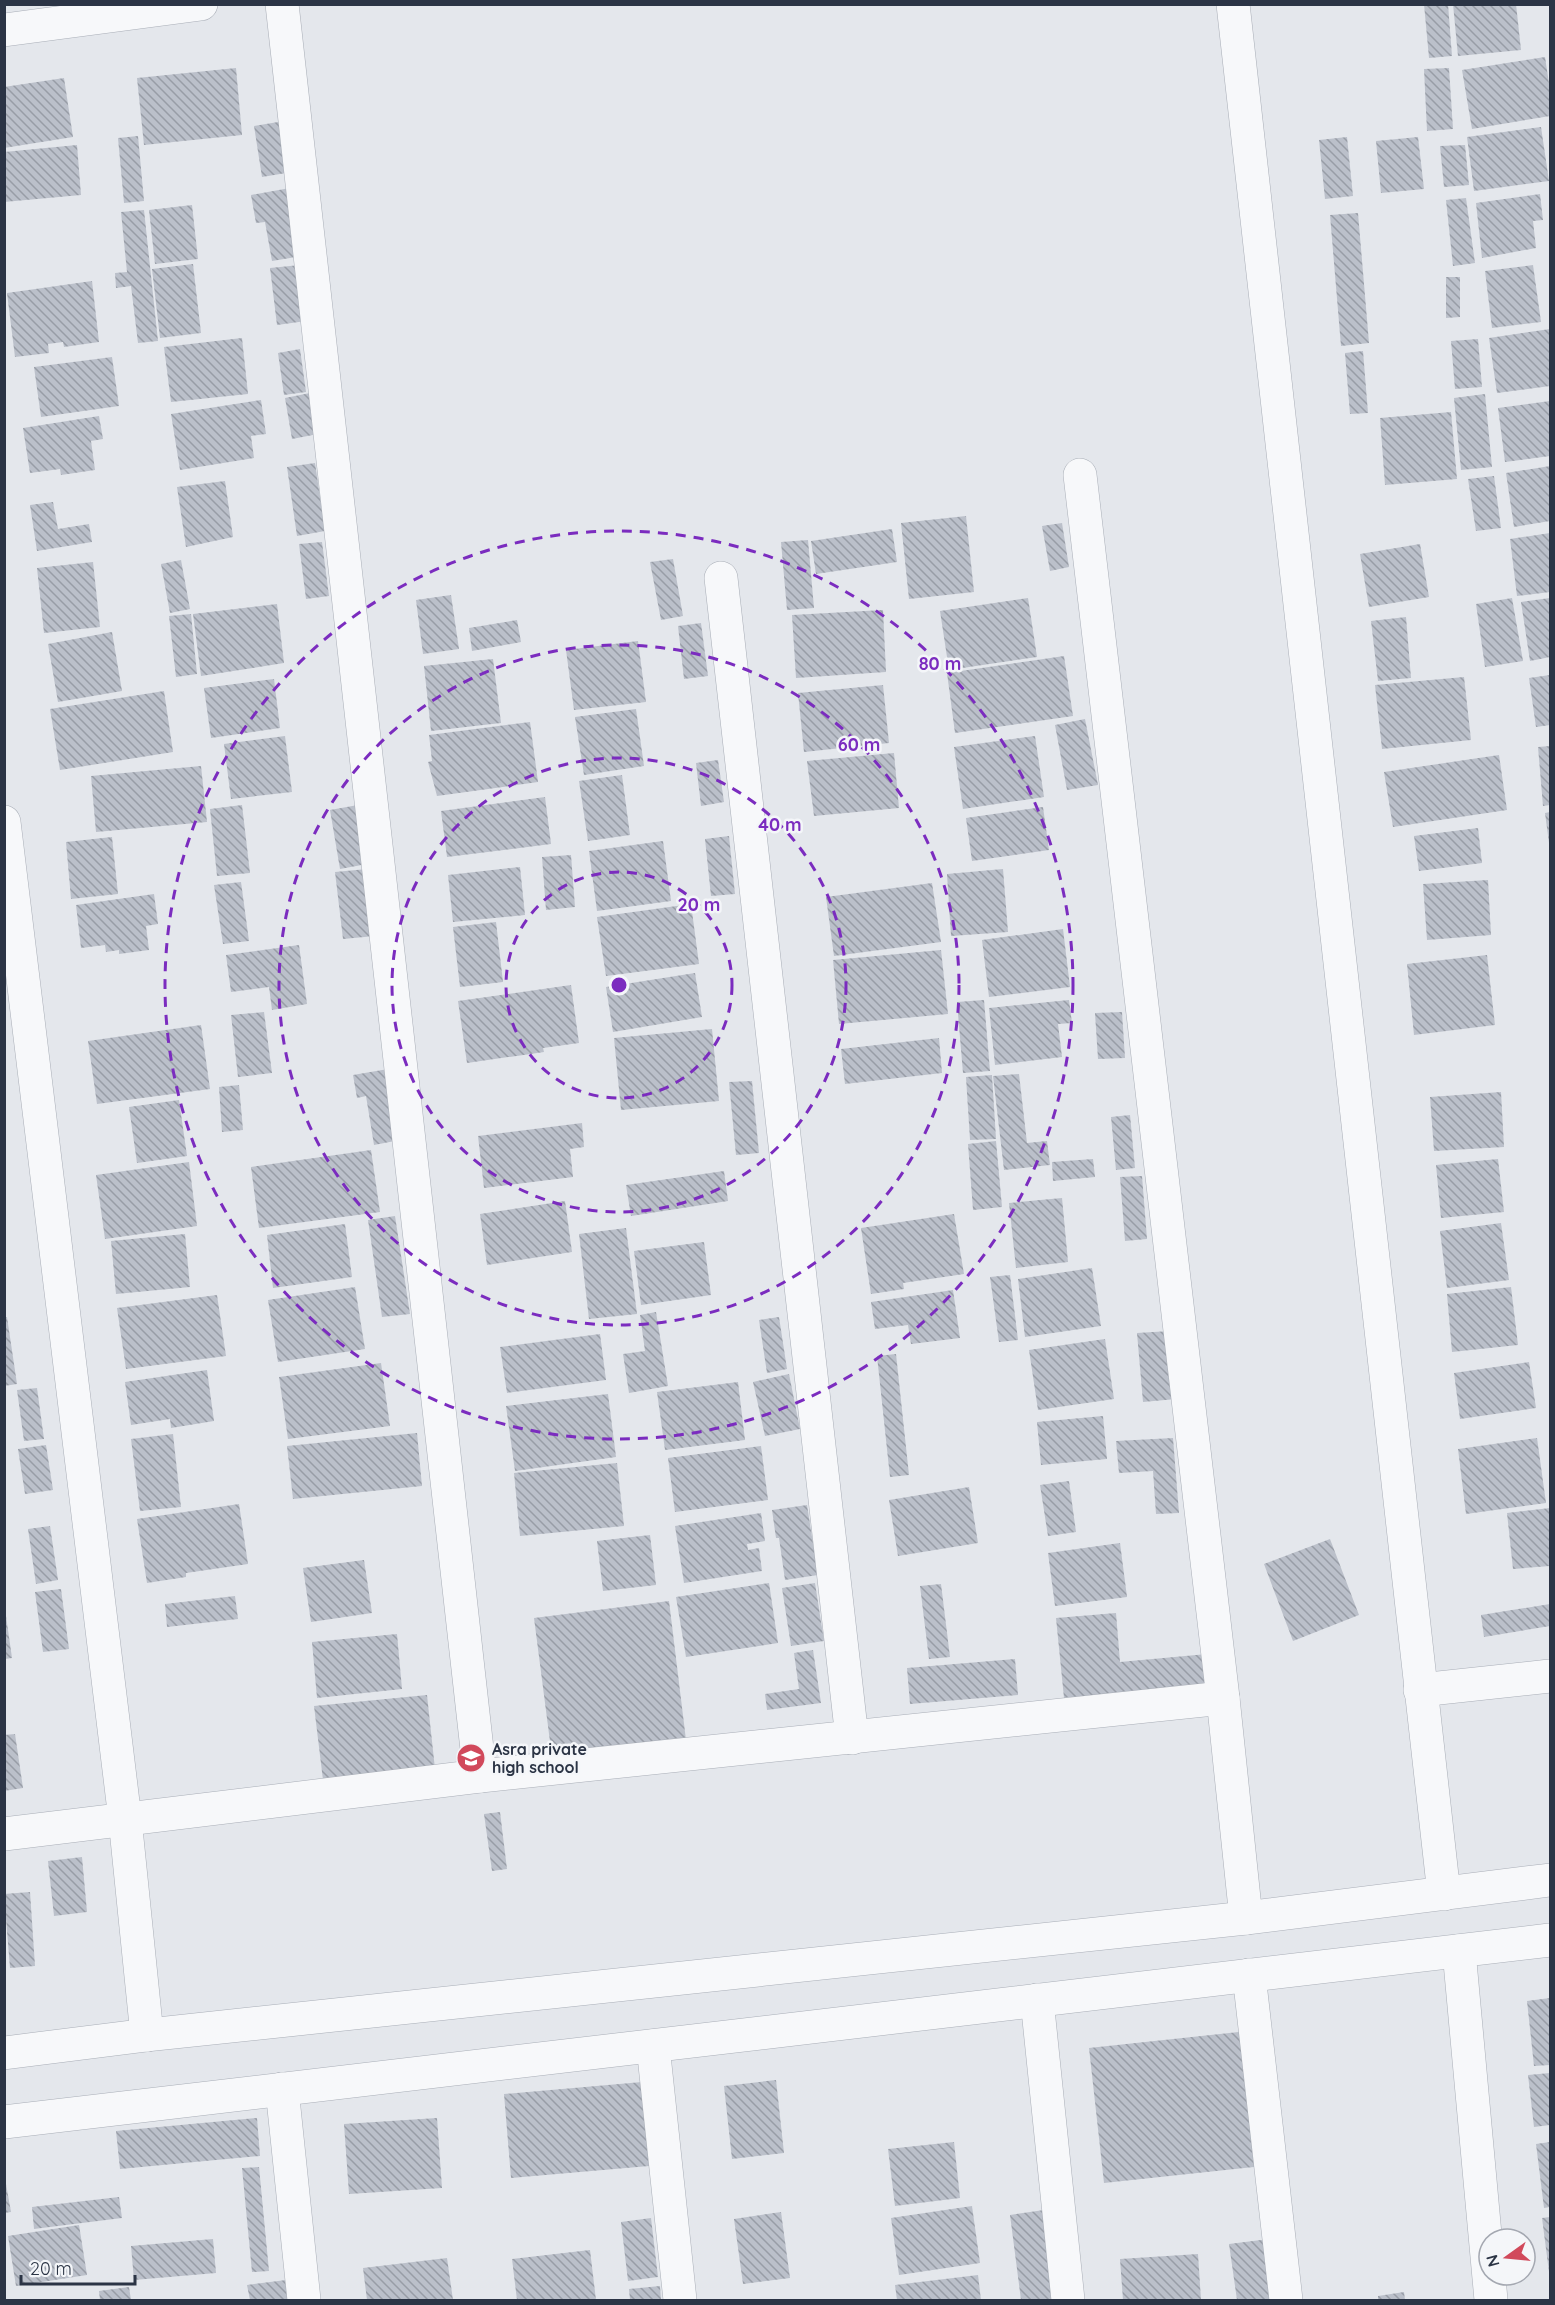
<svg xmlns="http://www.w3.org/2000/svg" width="1555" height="2305" font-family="Quicksand,sans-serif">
  <defs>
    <pattern id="building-back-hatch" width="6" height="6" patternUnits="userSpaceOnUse" patternTransform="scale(1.5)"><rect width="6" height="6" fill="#bbc0ca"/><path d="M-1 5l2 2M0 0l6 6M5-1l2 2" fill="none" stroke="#989da6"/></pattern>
  </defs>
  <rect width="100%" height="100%" fill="#e4e7ec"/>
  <g fill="url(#building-back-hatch)">
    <path d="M1424,4H1448L1452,56L1429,58Z"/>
    <path d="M1453,4H1516L1521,50L1458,56Z"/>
    <path d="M1545,57L1550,90V116L1472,129L1462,70Z"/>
    <path d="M236,68L242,135L144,145L137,78Z"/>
    <path d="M1449,68L1453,129L1427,131L1424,69Z"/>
    <path d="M64,78L73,137L4,148V87Z"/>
    <path d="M284,121L292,172L262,177L254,126Z"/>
    <path d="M1541,127L1549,181L1474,191L1467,137Z"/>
    <path d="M138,136L144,201L124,203L118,138Z"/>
    <path d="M1347,137L1353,196L1325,199L1319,140Z"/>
    <path d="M1418,137L1424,189L1381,193L1376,141Z"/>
    <path d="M77,145L81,195L4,202V152Z"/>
    <path d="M1465,145L1469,185L1444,187L1440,146Z"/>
    <path d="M290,188L302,256L272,261L265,222L256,223L251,195Z"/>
    <path d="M1540,194L1543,220L1533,221L1536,248L1482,258L1476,203Z"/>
    <path d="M1466,198L1475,263L1453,266L1446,200Z"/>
    <path d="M192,205L198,259L155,264L149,210Z"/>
    <path d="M144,210L158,341L138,343L131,286L116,288L115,273L127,272L121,212Z"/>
    <path d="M1358,213L1369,343L1341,346L1330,215Z"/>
    <path d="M193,264L201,333L160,338L152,269Z"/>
    <path d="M300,265L306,321L277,325L270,268Z"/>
    <path d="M1533,265L1541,322L1492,328L1485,271Z"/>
    <path d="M1446,277H1460V317L1446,318Z"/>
    <path d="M92,281L99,342L64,347L63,342L48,344L49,353L15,357L7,293Z"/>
    <path d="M1550,329V386L1497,393L1489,338Z"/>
    <path d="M242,338L248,394L171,402L164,347Z"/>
    <path d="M1478,339L1482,387L1455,389L1451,341Z"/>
    <path d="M300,349L306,392L284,395L278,353Z"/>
    <path d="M1363,351L1368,413L1350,414L1345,353Z"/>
    <path d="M112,357L119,406L41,417L34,367Z"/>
    <path d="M310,393L318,434L292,439L285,398Z"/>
    <path d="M1485,394L1492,467L1461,470L1454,398Z"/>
    <path d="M261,400L266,434L251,436L254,458L180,470L171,414Z"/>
    <path d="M1550,401V456L1505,462L1498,408Z"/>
    <path d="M1451,412L1457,479L1385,485L1380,418Z"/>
    <path d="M99,416L103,439L91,441L95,470L61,475L60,469L30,473L23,428Z"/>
    <path d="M315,463L325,531L297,536L287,467Z"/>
    <path d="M1550,466V521L1514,527L1506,473Z"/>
    <path d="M1494,476L1501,528L1476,531L1468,479Z"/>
    <path d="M225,481L233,537L186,547L177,487Z"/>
    <path d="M53,502L58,529L89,524L92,542L37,551L30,505Z"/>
    <path d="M966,516L974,592L909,599L901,523Z"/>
    <path d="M1062,523L1069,567L1050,571L1042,526Z"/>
    <path d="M892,529L897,562L816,574L811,541Z"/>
    <path d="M1550,533V592L1517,596L1510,539Z"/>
    <path d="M808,540L814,608L787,610L781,542Z"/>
    <path d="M322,542L329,596L306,599L299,544Z"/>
    <path d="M1420,544L1429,597L1369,607L1360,554Z"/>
    <path d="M673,559L683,616L661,620L650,562Z"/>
    <path d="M181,560L190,609L170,613L161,564Z"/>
    <path d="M93,562L100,627L44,633L37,568Z"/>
    <path d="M451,595L459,649L423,654L416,600Z"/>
    <path d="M1028,598L1037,657L949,670L940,611Z"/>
    <path d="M1512,598L1523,661L1485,667L1476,604Z"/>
    <path d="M1550,598V657L1530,661L1521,602Z"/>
    <path d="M277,604L284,663L201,676L193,614Z"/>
    <path d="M883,610L886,672L796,678L792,615Z"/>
    <path d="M191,614L197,674L176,677L169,616Z"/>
    <path d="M1406,617L1411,678L1378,681L1371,621Z"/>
    <path d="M517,620L521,642L472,651L469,628Z"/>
    <path d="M701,623L708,676L684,679L678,626Z"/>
    <path d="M112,632L122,691L58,702L48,644Z"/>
    <path d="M638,641L646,702L574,710L566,650Z"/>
    <path d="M1064,656L1073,716L955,733L947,673Z"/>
    <path d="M493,659L501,723L431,731L424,666Z"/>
    <path d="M1550,675V725L1536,727L1529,678Z"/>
    <path d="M1464,677L1471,740L1382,749L1375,685Z"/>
    <path d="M274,679L280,728L211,738L204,688Z"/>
    <path d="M883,685L889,743L804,752L798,693Z"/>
    <path d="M164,691L173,752L60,770L50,709Z"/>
    <path d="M636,709L644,766L584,775L575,717Z"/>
    <path d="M1085,719L1098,785L1067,790L1055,725Z"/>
    <path d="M530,722L538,782L437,796L428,762L432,761L429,735Z"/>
    <path d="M285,736L292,792L231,799L224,744Z"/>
    <path d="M1035,736L1044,797L963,809L954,747Z"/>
    <path d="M1550,746V805L1543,806L1538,747Z"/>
    <path d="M894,753L899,808L814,816L807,761Z"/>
    <path d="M1499,755L1507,810L1393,827L1384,772Z"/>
    <path d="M718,760L724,802L701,806L696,763Z"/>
    <path d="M201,766L207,822L96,832L91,776Z"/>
    <path d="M622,775L630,835L588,841L579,781Z"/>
    <path d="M545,797L551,844L447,857L441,811Z"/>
    <path d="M242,805L250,873L217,876L210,809Z"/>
    <path d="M358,805L367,864L340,869L330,810Z"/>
    <path d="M1043,807L1049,850L972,861L966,818Z"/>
    <path d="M1550,812V843H1549L1545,813Z"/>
    <path d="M1478,828L1482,863L1419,871L1414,836Z"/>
    <path d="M729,836L735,894L711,896L705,839Z"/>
    <path d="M112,837L118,894L71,899L66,842Z"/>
    <path d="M663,841L671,901L597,911L589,851Z"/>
    <path d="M571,855L575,907L546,910L542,857Z"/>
    <path d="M520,867L525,915L453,922L448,875Z"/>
    <path d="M367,869L375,936L343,939L335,872Z"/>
    <path d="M1003,869L1008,932L951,936L947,874Z"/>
    <path d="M1488,880L1491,935L1427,940L1423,884Z"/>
    <path d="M241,882L249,941L223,944L214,885Z"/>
    <path d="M932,883L941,942L834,956L826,897Z"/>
    <path d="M154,894L158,924L146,926L149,950L119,954V950L106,952L105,945L81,948L76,905Z"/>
    <path d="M691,904L699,964L606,976L597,917Z"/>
    <path d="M496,922L503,982L460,987L453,927Z"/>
    <path d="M1063,929L1070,987L989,997L982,940Z"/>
    <path d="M299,945L307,1004L272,1010L269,987L231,992L226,955Z"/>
    <path d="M941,950L948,1014L839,1024L833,960Z"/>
    <path d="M1487,955L1495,1025L1414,1035L1407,964Z"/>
    <path d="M695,973L702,1017L613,1032L606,987Z"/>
    <path d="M571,985L579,1043L543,1048L544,1052L467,1063L458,1001Z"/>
    <path d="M984,1000L990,1071L963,1073L957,1002Z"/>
    <path d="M1069,1000L1072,1023L1058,1024L1062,1057L995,1065L989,1008Z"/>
    <path d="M264,1012L272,1073L238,1077L231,1015Z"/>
    <path d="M1122,1012L1125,1058L1098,1059L1095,1013Z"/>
    <path d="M201,1025L210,1089L97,1104L88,1041Z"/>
    <path d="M712,1029L719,1101L621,1110L614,1038Z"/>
    <path d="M939,1038L942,1073L845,1084L841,1049Z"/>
    <path d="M388,1069L400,1140L374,1145L366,1096L357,1098L353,1075Z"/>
    <path d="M1019,1074L1027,1143L1047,1141L1050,1165L1004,1170L993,1076Z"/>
    <path d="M992,1075L996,1139L970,1140L966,1077Z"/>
    <path d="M752,1081L759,1153L736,1155L729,1082Z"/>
    <path d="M239,1085L243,1130L222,1132L219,1087Z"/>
    <path d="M1501,1092L1504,1147L1434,1151L1430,1097Z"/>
    <path d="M179,1100L187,1156L137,1163L129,1107Z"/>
    <path d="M1130,1115L1135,1168L1116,1170L1111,1117Z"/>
    <path d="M582,1123L584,1147L570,1149L573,1177L484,1188L478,1136Z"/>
    <path d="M996,1141L1002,1207L973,1210L968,1144Z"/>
    <path d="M371,1150L380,1212L259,1228L251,1167Z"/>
    <path d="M1093,1159L1095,1177L1053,1181L1052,1162Z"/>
    <path d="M1498,1159L1504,1212L1441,1218L1436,1165Z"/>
    <path d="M189,1162L197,1226L105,1239L96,1175Z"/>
    <path d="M724,1171L728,1201L631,1216L626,1185Z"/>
    <path d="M1142,1176L1147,1239L1125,1241L1120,1177Z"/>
    <path d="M1062,1198L1068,1262L1016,1268L1009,1203Z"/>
    <path d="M565,1201L572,1252L487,1265L480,1214Z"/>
    <path d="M954,1214L964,1274L903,1283L904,1289L871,1294L861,1228Z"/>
    <path d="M395,1216L410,1314L382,1317L368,1220Z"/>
    <path d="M1501,1223L1509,1280L1447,1288L1440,1231Z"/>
    <path d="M345,1224L352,1277L273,1288L267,1235Z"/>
    <path d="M626,1228L637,1314L589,1319L579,1234Z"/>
    <path d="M185,1234L190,1287L116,1294L111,1241Z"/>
    <path d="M704,1242L711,1295L641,1305L634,1251Z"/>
    <path d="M1092,1268L1101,1326L1025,1337L1018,1279Z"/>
    <path d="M1010,1275L1018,1340L999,1342L990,1277Z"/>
    <path d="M355,1287L365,1349L278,1362L268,1300Z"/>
    <path d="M1511,1287L1518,1345L1452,1352L1447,1294Z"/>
    <path d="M953,1290L960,1338L911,1344L908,1325L875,1329L871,1302Z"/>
    <path d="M217,1295L226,1356L126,1369L117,1308Z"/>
    <path d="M656,1312L668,1386L629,1393L623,1354L645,1351L640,1315Z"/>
    <path d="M4,1317H7L17,1384L4,1386Z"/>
    <path d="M779,1317L787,1369L767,1373L759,1320Z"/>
    <path d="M1170,1331L1176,1399L1143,1402L1137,1333Z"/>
    <path d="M600,1334L606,1380L507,1393L500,1347Z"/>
    <path d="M1105,1339L1114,1399L1038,1410L1029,1350Z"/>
    <path d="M896,1354L909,1475L890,1477L877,1356Z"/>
    <path d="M1529,1362L1536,1408L1460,1419L1454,1373Z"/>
    <path d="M381,1363L390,1426L288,1439L279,1377Z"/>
    <path d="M207,1370L214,1421L171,1428L170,1419L131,1425L125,1382Z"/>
    <path d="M789,1374L800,1429L765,1436L753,1382Z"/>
    <path d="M738,1382L745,1440L665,1450L657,1392Z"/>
    <path d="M37,1388L44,1439L24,1441L17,1390Z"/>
    <path d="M608,1394L616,1457L515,1471L506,1406Z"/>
    <path d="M1103,1416L1107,1459L1041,1465L1037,1422Z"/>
    <path d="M417,1433L422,1486L293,1499L287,1446Z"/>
    <path d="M173,1434L181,1507L140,1511L131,1439Z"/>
    <path d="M1173,1438L1179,1513L1156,1514L1153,1471L1119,1473L1116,1441Z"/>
    <path d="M1537,1438L1546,1503L1466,1514L1458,1449Z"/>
    <path d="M46,1445L53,1490L25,1494L18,1449Z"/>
    <path d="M761,1446L768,1500L675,1512L668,1458Z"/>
    <path d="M617,1463L624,1526L520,1536L514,1473Z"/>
    <path d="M1069,1481L1076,1532L1048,1536L1040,1485Z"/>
    <path d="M969,1487L978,1543L898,1556L889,1500Z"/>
    <path d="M239,1504L248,1564L186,1573V1577L147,1583L137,1519Z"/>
    <path d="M807,1505L818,1575L785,1580L779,1538H776L772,1510Z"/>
    <path d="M1550,1508V1566L1513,1569L1507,1513Z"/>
    <path d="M761,1513L765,1541L747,1544L748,1550L759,1548L762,1571L684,1583L675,1526Z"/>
    <path d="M50,1526L58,1580L36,1584L28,1529Z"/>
    <path d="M650,1535L656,1585L603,1591L597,1541Z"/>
    <path d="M1330,1539L1359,1615L1293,1641L1264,1564Z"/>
    <path d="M1120,1543L1127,1597L1055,1606L1048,1553Z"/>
    <path d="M364,1560L372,1613L311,1622L303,1568Z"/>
    <path d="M769,1583L778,1643L686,1657L676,1597Z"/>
    <path d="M815,1583L824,1641L791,1646L782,1588Z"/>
    <path d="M941,1584L950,1657L929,1659L920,1586Z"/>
    <path d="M61,1589L69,1649L43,1652L35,1592Z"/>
    <path d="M235,1596L238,1619L167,1627L165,1604Z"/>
    <path d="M669,1601L686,1740L552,1757L534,1618Z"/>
    <path d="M1550,1604V1626L1484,1637L1481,1615Z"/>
    <path d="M1116,1613L1120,1662L1207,1654L1210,1684L1064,1698L1056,1618Z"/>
    <path d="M6,1616L12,1658L5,1659V1617Z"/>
    <path d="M397,1634L402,1689L317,1698L312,1642Z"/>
    <path d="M813,1650L821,1703L767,1710L765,1694L799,1689L794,1653Z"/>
    <path d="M1015,1659L1018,1695L910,1704L907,1668Z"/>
    <path d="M427,1695L435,1769L323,1780L314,1706Z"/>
    <path d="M15,1734L23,1788L4,1791V1735Z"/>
    <path d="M500,1812L507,1869L492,1871L484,1814Z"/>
    <path d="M82,1857L87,1912L54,1916L48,1861Z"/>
    <path d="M30,1892L35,1966L10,1968L4,1894Z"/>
    <path d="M1550,1998V2065L1534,2066L1527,2001Z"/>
    <path d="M1248,2031L1263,2166L1104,2183L1089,2048Z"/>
    <path d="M1550,2073V2125L1534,2127L1528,2075Z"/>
    <path d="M776,2080L784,2153L732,2159L724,2086Z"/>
    <path d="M642,2082L649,2166L511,2178L504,2094Z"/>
    <path d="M257,2118L260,2156L120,2169L116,2131Z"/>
    <path d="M437,2118L442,2188L349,2194L344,2124Z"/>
    <path d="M954,2142L960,2198L895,2206L888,2149Z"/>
    <path d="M1550,2142V2207L1544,2208L1536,2144Z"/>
    <path d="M259,2167L269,2271L252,2272L242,2168Z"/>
    <path d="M4,2173L11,2212L4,2213Z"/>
    <path d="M119,2197L122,2218L34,2229L32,2207Z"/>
    <path d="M972,2206L980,2263L899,2275L891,2218Z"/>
    <path d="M1044,2210L1052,2300H1021L1010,2215Z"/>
    <path d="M781,2212L790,2278L743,2284L734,2219Z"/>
    <path d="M1550,2217V2272H1549L1542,2218Z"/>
    <path d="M651,2218L658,2277L628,2281L621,2222Z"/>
    <path d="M79,2225L87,2275L16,2286L8,2236Z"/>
    <path d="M213,2239L216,2273L134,2280L131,2246Z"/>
    <path d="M1269,2239L1277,2300H1237L1229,2244Z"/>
    <path d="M590,2250L596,2300H517L512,2259Z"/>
    <path d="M1198,2254L1201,2300H1123L1120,2259Z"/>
    <path d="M447,2258L453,2300H367L363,2268Z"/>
    <path d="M978,2275L981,2300H897L895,2285Z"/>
    <path d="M286,2280L288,2300H250L247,2285Z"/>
    <path d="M660,2286L661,2300H630L629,2289Z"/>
    <path d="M129,2287L131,2300H100L99,2291Z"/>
    <path d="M1404,2292L1405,2300H1378V2296Z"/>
  </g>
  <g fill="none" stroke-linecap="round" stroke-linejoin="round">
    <g stroke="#a9aeb7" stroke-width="34">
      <g id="minor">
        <path d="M282,4L480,1776"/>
        <path d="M1233,4L1444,1894"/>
        <path d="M4,30L201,4"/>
        <path d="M1080,475L1223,1698L1246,1918"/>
        <path d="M721,578L852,1738"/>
        <path d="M4,822L125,1819L147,2035"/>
        <path d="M1420,1690L1550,1676"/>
        <path d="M4,1834L480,1776L1223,1698"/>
        <path d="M1459,1951L1491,2300"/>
        <path d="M1249,1975L1286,2300"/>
        <path d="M1037,2000L1068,2300"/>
        <path d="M653,2046L680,2300"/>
        <path d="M282,2089L304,2300"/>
      </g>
    </g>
    <g stroke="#a9aeb7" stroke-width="34">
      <g id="tertiary">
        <path d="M4,2053L147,2035L1246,1918L1550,1880"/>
        <path d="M4,2122L1550,1940"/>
      </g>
    </g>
    <use href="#minor" stroke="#f7f8fa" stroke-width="33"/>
    <use href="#tertiary" stroke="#f7f8fa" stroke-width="33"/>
  </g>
  <g fill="none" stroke="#7b2cbf" stroke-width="3" stroke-dasharray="10 8">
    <circle cx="619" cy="985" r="113"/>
    <circle cx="619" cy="985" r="227"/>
    <circle cx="619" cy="985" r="340"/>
    <circle cx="619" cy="985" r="454"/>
  </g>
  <defs>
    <g id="school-disc" transform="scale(1.5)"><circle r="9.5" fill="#d1495b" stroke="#f4f6f9"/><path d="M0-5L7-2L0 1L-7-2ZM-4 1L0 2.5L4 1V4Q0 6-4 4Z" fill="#fff"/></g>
  </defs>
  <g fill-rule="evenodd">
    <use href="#school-disc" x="471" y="1758"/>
  </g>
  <g text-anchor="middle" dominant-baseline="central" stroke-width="5" stroke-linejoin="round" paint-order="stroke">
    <g font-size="16" font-weight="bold" fill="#2b3445" stroke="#f4f6f9" text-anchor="start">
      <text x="492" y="1749">Asra private<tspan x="492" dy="18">high school</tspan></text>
    </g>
  </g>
  <circle cx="619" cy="985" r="9" fill="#7b2cbf" stroke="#f4f6f9" stroke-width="3"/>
  <g font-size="18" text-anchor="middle" font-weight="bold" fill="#7b2cbf" stroke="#f4f6f9" stroke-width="5" stroke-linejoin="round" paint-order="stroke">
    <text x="940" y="670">80 m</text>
    <text x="859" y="751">60 m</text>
    <text x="780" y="831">40 m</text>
    <text x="699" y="911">20 m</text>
  </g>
  <rect width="1555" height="2305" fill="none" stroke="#2b3445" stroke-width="12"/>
  <g transform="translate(1507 2257) rotate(255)"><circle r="28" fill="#f4f6f9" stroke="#a4a8b1" stroke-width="1.5"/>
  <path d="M0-4.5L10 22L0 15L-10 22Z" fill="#d1495b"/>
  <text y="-9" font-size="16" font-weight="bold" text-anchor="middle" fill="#2b3445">N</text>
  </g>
  <path d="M21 2275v9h114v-9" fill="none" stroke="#2b3445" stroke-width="3"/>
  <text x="30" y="2275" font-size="18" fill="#2b3445" stroke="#f4f6f9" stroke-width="4.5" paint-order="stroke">20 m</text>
</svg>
